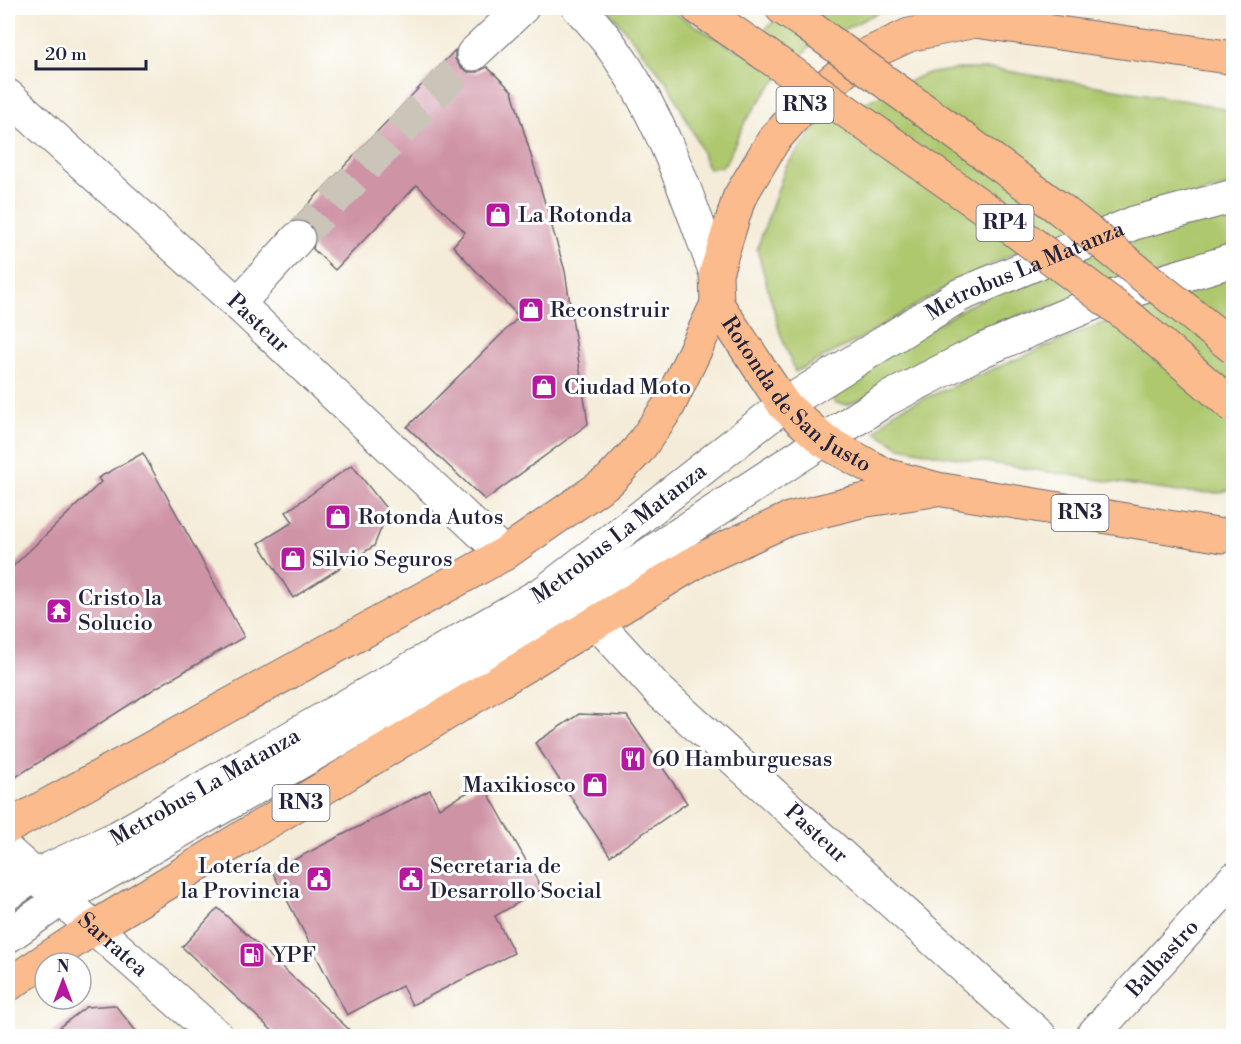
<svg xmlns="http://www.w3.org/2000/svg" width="1241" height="1044" font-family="'Libre Bodoni',serif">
  <rect width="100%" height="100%" fill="#fff"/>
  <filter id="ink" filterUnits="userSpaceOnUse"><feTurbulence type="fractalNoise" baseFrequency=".0167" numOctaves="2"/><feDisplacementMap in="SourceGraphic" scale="12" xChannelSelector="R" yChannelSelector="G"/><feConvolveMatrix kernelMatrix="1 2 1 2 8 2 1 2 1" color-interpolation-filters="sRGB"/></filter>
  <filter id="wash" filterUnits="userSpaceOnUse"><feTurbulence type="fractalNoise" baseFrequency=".008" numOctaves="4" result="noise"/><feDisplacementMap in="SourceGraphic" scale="24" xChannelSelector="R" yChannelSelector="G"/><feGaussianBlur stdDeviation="1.35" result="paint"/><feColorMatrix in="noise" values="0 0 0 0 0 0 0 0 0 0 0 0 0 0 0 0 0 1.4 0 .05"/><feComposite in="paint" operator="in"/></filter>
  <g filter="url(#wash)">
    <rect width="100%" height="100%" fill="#f4ecd8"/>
    <g fill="#aec86e" stroke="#687554" stroke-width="1.5">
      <path d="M607,8H667L739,52L789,8H887L811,46L769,88L746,120L726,162L721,167L708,168L696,138L667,82Z"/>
      <path d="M959,69H995L1193,102L1233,111V185L1129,215L1009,256L948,286L865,336L795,372L781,336L757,249L786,166L818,125L925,74Z"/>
      <path d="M1233,205V252L1015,317L873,394L847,405L836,403L826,392L964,308L1030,276Z"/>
      <path d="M1233,274V488L1220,493L1178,492L939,455L900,447L875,432L895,411L1090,328Z"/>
    </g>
    <g id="blocks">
      <g fill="#cf93a6">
        <path d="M455,50V59L460,67L468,72H477L487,67L512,91L565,271L588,424L485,500L407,427L519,317L453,246L465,232L417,185L335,270L313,249L316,233L311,225L303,220H293Z"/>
        <path d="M143,453L244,637L154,689L8,782V571L101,482L98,478Z"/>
        <path d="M352,465L388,511L374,546L293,598L259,543L293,522L286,512Z"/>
        <path d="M579,714L627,716L687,803L610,856L535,743Z"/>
        <path d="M483,784L542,889L495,916L514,953L412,1005L402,986L347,1015L272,871L430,790L439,808Z"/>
        <path d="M218,908L324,1006L356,1036H278L182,947Z"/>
        <path d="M115,1005L140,1036H48L86,1007Z"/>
      </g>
    </g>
  </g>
  <g filter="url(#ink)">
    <use href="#blocks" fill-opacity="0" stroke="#6c6972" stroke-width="1.5"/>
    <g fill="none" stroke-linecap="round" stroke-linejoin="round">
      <path stroke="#cac4b9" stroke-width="33" stroke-dasharray="33 16" stroke-linecap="butt" d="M298,238L473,54"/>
      <g stroke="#6c6972" stroke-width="35">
        <g id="minor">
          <path d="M579,8C650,80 681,181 716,273"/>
          <path d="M473,54L522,8"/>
          <path id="s1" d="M8,96L238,304L504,554"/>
          <path d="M238,304L298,238"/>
          <path id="s2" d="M598,624L659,691L1040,1036"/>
          <path id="s3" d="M8,852L217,1036"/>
          <path id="s4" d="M8,893L34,876L118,837L546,591L784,405L960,295L1134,223L1234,196"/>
          <path d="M8,936L60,900L559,613L885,400L983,350L1104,299L1234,260"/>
          <path id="s5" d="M1092,1036L1234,879"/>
        </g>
      </g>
      <g stroke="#6c6972" stroke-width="35">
        <g id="major">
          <path d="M698,8L765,54"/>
          <path d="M782,8L803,22"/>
        </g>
      </g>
      <g stroke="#6c6972" stroke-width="35">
        <g id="highway">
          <path id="s6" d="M1234,58L975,21L909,35L860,58L807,102L773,141L739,198L716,273L717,304L784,405L824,441L885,475L937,489L1223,536L1234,532"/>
          <path d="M8,827L504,554L610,480L638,450L668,407L717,304"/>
          <path d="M8,985L95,927L699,560L789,519L861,501L927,491"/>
        </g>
      </g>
      <use href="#minor" stroke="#fff" stroke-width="33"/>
      <use href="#major" stroke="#fbbb8c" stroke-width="33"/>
      <use href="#highway" stroke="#fbbb8c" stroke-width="33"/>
      <g stroke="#6c6972" stroke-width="35" stroke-linecap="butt">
        <g id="major-bridge">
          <path d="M803,22L1060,209L1234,348"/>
          <path d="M765,54L1004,222L1133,320L1234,407"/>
        </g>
      </g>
      <use href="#major-bridge" stroke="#fbbb8c" stroke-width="33"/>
    </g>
  </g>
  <defs>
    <g id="shop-square" transform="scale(1.35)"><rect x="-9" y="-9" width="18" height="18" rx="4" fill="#b5179e" stroke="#fff"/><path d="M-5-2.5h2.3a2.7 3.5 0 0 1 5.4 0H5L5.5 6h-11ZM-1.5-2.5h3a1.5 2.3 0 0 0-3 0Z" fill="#fff"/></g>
    <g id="temple-square" transform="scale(1.35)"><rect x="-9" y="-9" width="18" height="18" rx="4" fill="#b5179e" stroke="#fff"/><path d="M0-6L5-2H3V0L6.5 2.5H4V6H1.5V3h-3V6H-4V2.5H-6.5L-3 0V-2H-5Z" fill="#fff"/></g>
    <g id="restaurant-square" transform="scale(1.35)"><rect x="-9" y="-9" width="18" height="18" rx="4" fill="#b5179e" stroke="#fff"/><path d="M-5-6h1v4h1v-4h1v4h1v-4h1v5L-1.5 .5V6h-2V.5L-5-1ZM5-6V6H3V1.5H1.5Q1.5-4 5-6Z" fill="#fff"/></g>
    <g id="civic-square" transform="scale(1.35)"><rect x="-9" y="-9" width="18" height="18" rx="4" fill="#b5179e" stroke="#fff"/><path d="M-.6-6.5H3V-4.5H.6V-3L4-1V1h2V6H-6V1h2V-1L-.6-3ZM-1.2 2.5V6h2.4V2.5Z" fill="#fff"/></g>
    <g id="fuel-square" transform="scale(1.35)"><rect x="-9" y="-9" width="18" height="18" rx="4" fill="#b5179e" stroke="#fff"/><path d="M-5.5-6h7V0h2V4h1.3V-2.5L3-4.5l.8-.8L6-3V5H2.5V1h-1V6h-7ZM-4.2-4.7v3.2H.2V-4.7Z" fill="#fff"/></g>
  </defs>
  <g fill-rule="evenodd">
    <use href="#shop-square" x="498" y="215"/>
    <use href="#shop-square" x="531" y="310"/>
    <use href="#shop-square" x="544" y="387"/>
    <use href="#shop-square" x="338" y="517"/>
    <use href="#shop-square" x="293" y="559"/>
    <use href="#temple-square" x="59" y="611"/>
    <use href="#restaurant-square" x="633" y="759"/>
    <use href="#shop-square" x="595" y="785"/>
    <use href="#civic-square" x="319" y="879"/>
    <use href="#civic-square" x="411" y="879"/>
    <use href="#fuel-square" x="252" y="955"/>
  </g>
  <g text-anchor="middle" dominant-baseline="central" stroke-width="6" stroke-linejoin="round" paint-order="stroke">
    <g fill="#fff" stroke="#646476" stroke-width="1.5">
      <rect x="776.5" y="87" width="57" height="36" rx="4.5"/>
      <rect x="976.5" y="205" width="57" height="36" rx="4.5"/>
      <rect x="1051.5" y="495" width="57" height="36" rx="4.5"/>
      <rect x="272.5" y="785" width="57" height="36" rx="4.5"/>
    </g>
    <g font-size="21" font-weight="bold" fill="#22223b">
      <text x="805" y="105">RN3</text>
      <text x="1005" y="223">RP4</text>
      <text x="1080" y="513">RN3</text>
      <text x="301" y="803">RN3</text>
    </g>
    <g font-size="22" fill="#22223b" stroke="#fff" text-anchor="start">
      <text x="518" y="215">La Rotonda</text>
      <text x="550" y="310">Reconstruir</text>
      <text x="564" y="387">Ciudad Moto</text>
      <text x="358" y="517">Rotonda Autos</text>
      <text x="312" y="559">Silvio Seguros</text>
      <text x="78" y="598">Cristo la<tspan x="78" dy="25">Solucio</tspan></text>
      <text x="652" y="759">60 Hamburguesas</text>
      <text x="576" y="785" text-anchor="end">Maxikiosco</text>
      <text x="300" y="866" text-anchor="end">Lotería de<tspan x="300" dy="25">la Provincia</tspan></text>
      <text x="430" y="866">Secretaria de<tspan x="430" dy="25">Desarrollo Social</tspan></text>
      <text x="272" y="955">YPF</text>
    </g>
    <g font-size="22" fill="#22223b" stroke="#fff">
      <text stroke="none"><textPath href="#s4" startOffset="1196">Metrobus La Matanza</textPath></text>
      <text stroke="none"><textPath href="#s1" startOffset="338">Pasteur</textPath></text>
      <text stroke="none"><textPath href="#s6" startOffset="802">Rotonda de San Justo</textPath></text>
      <text stroke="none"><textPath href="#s4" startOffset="710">Metrobus La Matanza</textPath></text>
      <text stroke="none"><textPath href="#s4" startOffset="224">Metrobus La Matanza</textPath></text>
      <text stroke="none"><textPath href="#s2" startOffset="303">Pasteur</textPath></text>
      <text stroke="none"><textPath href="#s3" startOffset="140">Sarratea</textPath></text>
      <text stroke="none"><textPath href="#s5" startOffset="105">Balbastro</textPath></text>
    </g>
  </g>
  <rect width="1241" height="1044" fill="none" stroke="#fff" stroke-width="30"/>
  <g transform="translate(63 981)"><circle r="28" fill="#ffffff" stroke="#a7a7b1" stroke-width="1.5"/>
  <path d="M0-4.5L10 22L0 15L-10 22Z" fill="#b5179e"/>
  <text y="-9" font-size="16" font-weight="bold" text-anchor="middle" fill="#22223b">N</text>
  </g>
  <path d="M36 60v9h110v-9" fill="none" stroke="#22223b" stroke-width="3"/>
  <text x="45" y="60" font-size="18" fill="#22223b" stroke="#ffffff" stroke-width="4.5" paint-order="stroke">20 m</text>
</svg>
